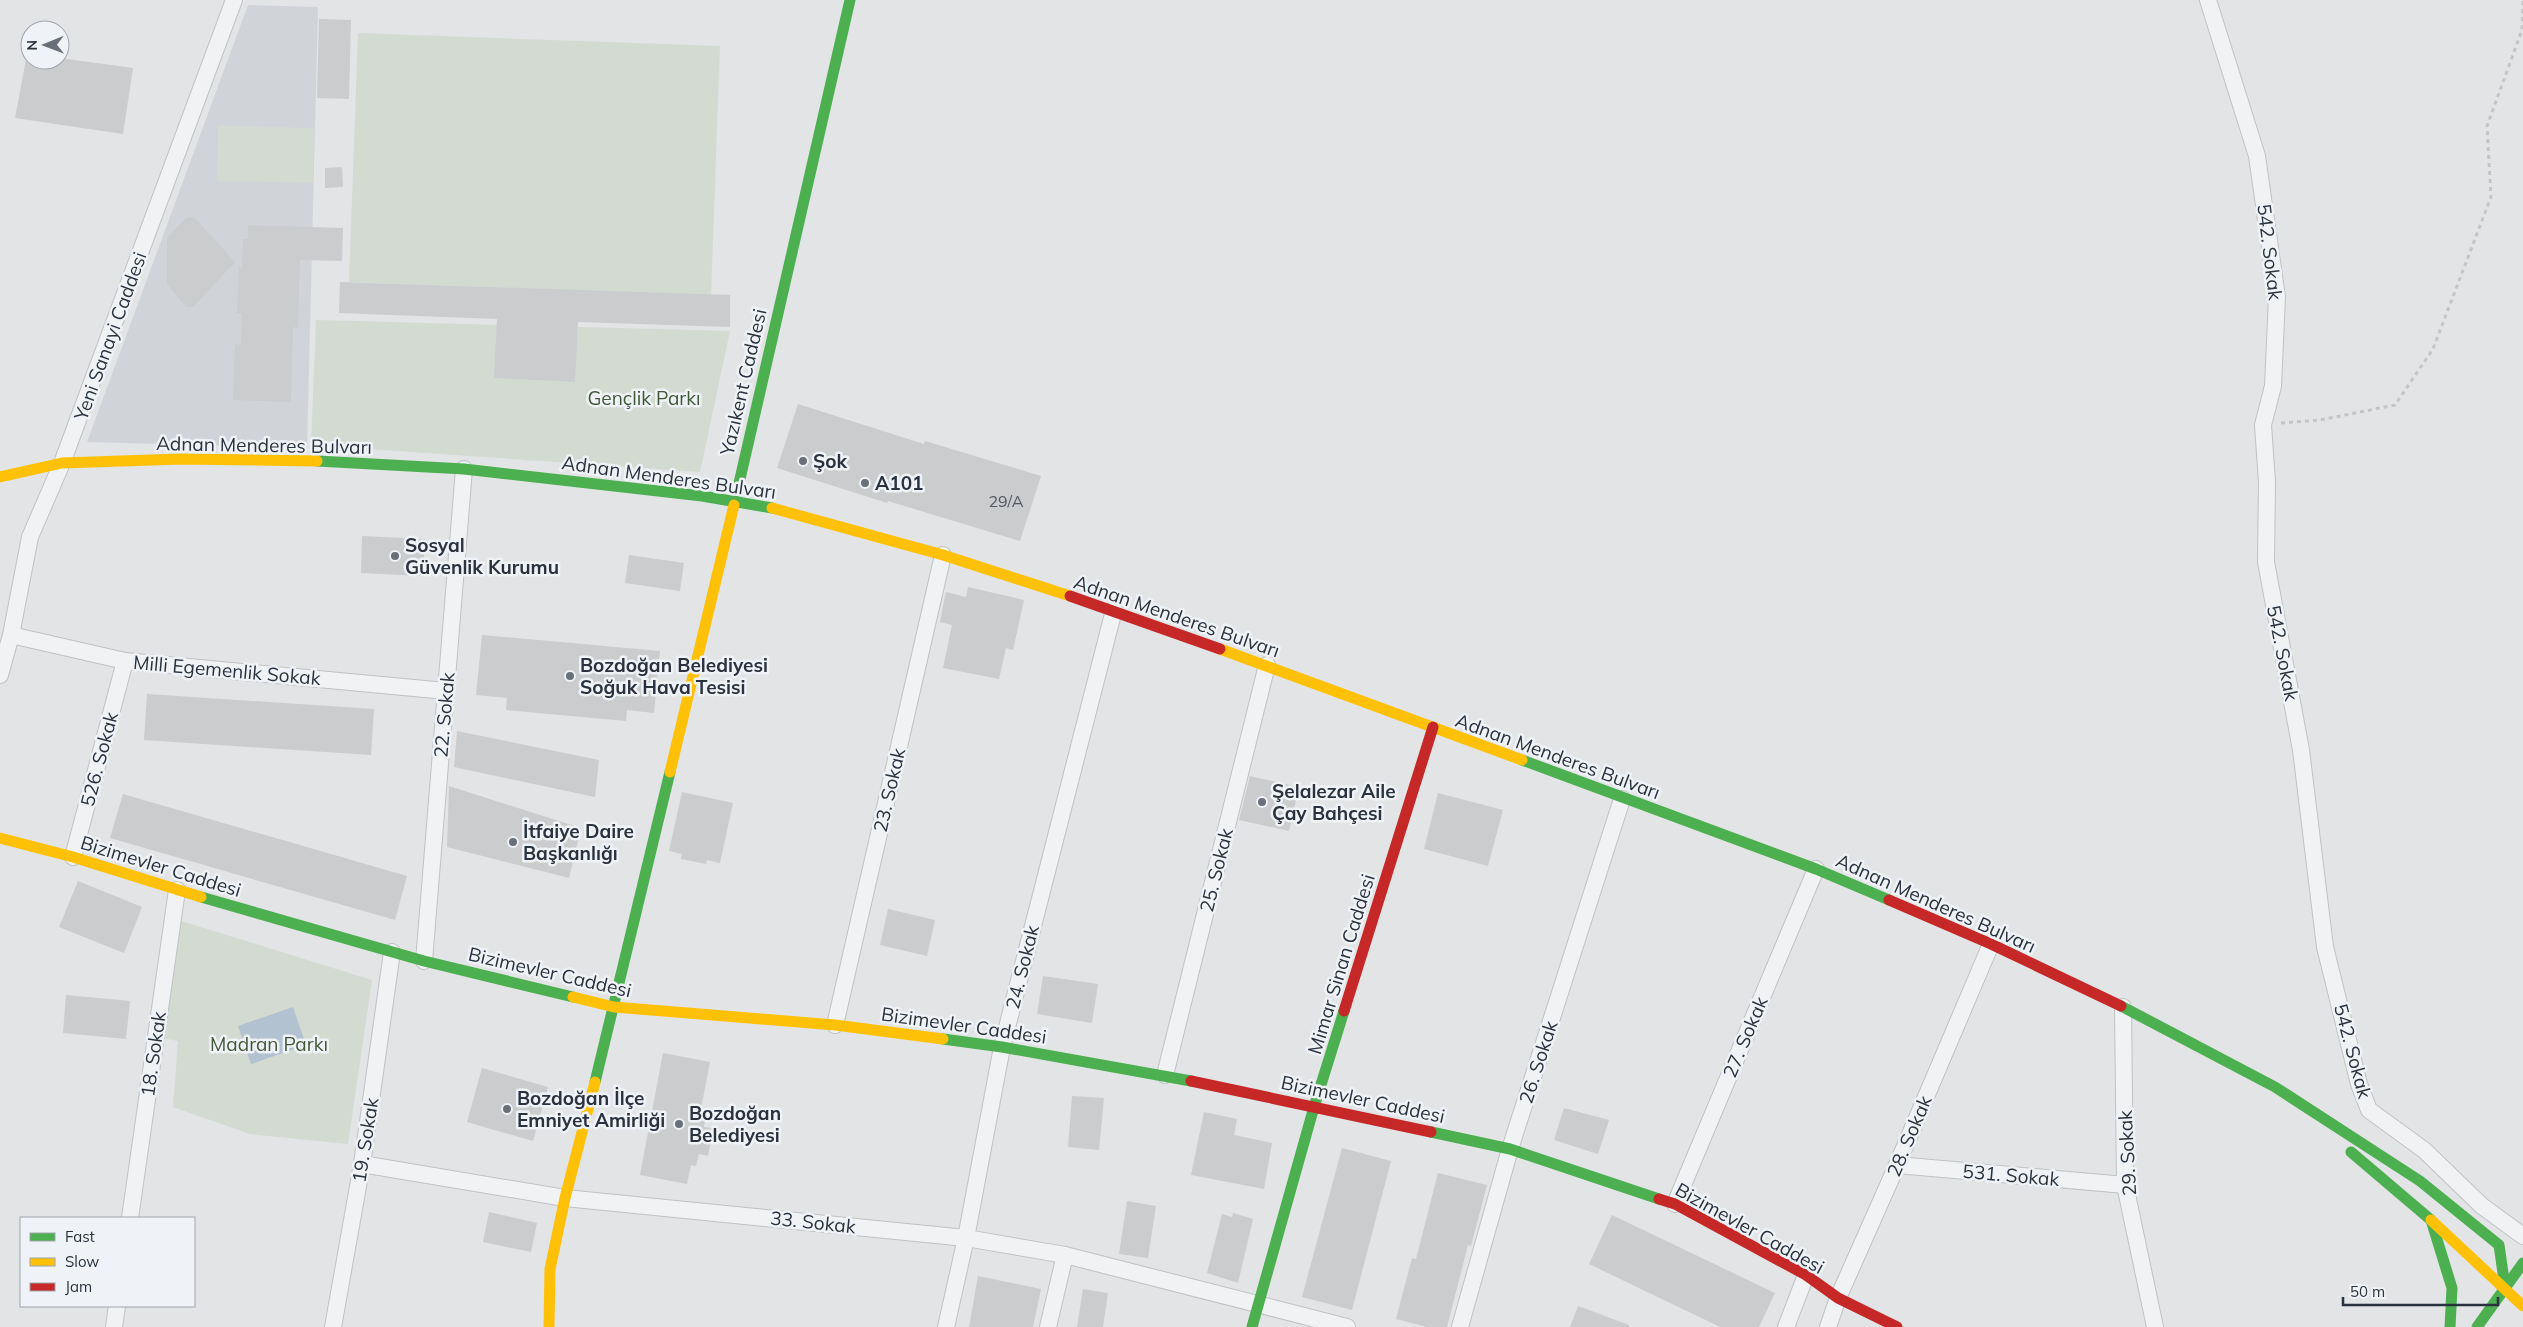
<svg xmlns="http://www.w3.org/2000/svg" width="2523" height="1327" font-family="Mulish,sans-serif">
  <rect width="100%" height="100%" fill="#e2e4e6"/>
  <path fill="#d0d4d9" d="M248,5L318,7L307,448L87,442Z"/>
  <g fill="#d3dad2">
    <path d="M358,33L720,46L711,295L349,282Z"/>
    <path d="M218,126L314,128L313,183L217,181Z"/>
    <path d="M316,320L730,331L700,472L311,445Z"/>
    <path d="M178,920L372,980L348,1144L250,1134L173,1107L178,1041L161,1038Z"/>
  </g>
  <path fill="#b2c2d0" d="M293,1007L306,1045L251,1064L238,1026Z"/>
  <g fill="#caccce">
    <path d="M319,19L351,20L349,99L317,98Z"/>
    <path d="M27,54H30V60H60V58L133,68L123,134L15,118Z"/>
    <path d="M342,167L343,187L325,188V168Z"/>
    <path d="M187,217H194L235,262L193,307H186L167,284V238Z"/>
    <path d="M248,225L343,228L342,261L300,260L298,328L293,327L291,402L233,400L235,344L241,345L242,313H237L239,266L242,270L243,239H248Z"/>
    <path d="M340,282L730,295V327L578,322L575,382L494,378L497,319L339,313Z"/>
    <path d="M798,404L924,444L925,441L1041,476L1020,541L888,501L887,503L777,468Z"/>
    <path d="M362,536L425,539L423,576L361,573Z"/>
    <path d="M629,555L684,563L680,591L625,583Z"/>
    <path d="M968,587L1024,600L1013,650L1006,648L999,679L943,668L952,625L940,622L946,592L966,597Z"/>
    <path d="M482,635L660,651L654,713L627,710L626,721L506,710L507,698L476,695Z"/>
    <path d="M147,694L374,709L371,755L144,740Z"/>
    <path d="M457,731L599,760L595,797L454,767Z"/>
    <path d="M1250,776L1299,787L1289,831L1239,820Z"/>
    <path d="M449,786L581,828L569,878L447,847Z"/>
    <path d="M682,792L733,803L720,863L707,860L706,864L681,859L682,854L669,851Z"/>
    <path d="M1438,793L1503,810L1488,866L1424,849Z"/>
    <path d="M123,794L407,876L395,920L110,838Z"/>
    <path d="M78,881L142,907L124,953L59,927Z"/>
    <path d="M888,909L935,920L927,956L880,945Z"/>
    <path d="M1043,976L1098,984L1092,1023L1037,1014Z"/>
    <path d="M66,995L130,1001L126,1039L63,1033Z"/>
    <path d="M663,1053L710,1062L700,1114L706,1115L704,1127L713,1128L708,1156L699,1154L696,1166L691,1165L687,1184L640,1175Z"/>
    <path d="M482,1068L548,1087L533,1141L467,1122Z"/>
    <path d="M1072,1096L1104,1098L1099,1150L1068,1147Z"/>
    <path d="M1564,1108L1609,1120L1598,1154L1554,1140Z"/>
    <path d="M1204,1112L1237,1119L1234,1135L1272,1143L1264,1189L1191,1175Z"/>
    <path d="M1342,1148L1391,1161L1352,1310L1302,1297Z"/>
    <path d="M1438,1173L1487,1185L1471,1246L1468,1245L1447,1327H1427L1396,1319L1412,1258L1416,1259Z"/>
    <path d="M1127,1201L1156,1206L1148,1258L1119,1254Z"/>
    <path d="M489,1212L537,1223L531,1252L483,1242Z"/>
    <path d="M1233,1213L1253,1219L1238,1283L1207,1273L1222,1214L1232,1217Z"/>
    <path d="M1612,1215L1775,1293L1759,1327H1720L1589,1264Z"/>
    <path d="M978,1276L1041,1289L1033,1327H969Z"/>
    <path d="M1083,1289L1108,1293L1103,1327H1077Z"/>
    <path d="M1578,1306L1629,1325V1327H1570Z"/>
  </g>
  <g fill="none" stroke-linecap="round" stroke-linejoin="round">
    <g stroke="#c0c2c4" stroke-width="18">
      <g id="street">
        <path d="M2208,0L2257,156L2277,297L2273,386L2263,425L2267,482L2266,562L2301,750L2325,947L2359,1084L2369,1110L2424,1150L2482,1206L2523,1236"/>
        <path d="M11,635L125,661L446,691"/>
        <path d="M0,675L11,635L30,537L62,463L234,0"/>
        <path d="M73,857L125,661"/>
        <path d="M424,961L464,469"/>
        <path d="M2123,1007L2125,1185L2155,1327"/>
        <path d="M835,1025L943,555"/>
        <path d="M1165,1075L1267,665"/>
        <path d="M362,1164L565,1198L966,1238L1065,1255L1347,1327"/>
        <path d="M1897,1165L2125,1185"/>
        <path d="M1675,1204L1816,869"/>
        <path d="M130,1218L177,890"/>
        <path d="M114,1327L117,1306"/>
        <path d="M333,1327L362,1164L392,952"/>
        <path d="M946,1327L966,1238L1002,1047L1114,610"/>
        <path d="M1048,1327L1065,1255"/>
        <path d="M1460,1327L1510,1149L1622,799"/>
        <path d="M1786,1327L1806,1275"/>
        <path d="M1828,1327L1838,1298L1897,1165L1991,944"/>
      </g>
    </g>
    <path stroke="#c3c5c7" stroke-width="3" stroke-dasharray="4 4" stroke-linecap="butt" d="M2281,423L2320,420L2395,405L2433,349L2491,197L2487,126L2522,30L2523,0"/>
    <use href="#street" stroke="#f0f2f3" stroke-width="16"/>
    <g stroke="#4caf50" stroke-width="11">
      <path d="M317,461L464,469L702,496L772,508"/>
      <path d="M734,505L850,0"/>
      <path d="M1522,760L1816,869L1889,900"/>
      <path d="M201,897L424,961L573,997"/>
      <path d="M2121,1006L2275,1087L2420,1181L2499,1245L2505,1287"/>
      <path d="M943,1039L1002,1047L1191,1081"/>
      <path d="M595,1082L670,772"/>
      <path d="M1431,1132L1510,1149L1659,1199"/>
      <path d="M2351,1152L2431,1220L2452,1288L2450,1327"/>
      <path d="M1252,1327L1314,1107L1344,1011"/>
      <path d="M2477,1327L2523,1263"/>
    </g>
    <g stroke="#ffc107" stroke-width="11">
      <path d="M0,477L62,463L181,459L317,461"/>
      <path d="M772,508L943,555L1070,596"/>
      <path d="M1220,649L1522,760"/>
      <path d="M670,772L734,505"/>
      <path d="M0,838L73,857L201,897"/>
      <path d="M573,997L614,1007L835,1025L943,1039"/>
      <path d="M2431,1220L2523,1306"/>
      <path d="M549,1327L550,1269L565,1198L595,1082"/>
    </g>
    <g stroke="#c62828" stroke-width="11">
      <path d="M1070,596L1220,649"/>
      <path d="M1889,900L1991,944L2121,1006"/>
      <path d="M1344,1011L1433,727"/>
      <path d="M1191,1081L1431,1132"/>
      <path d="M1659,1199L1675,1204L1806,1275L1838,1298L1897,1327"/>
    </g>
  </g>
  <g fill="#6a7079" stroke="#eff2f6" stroke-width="2">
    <circle cx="803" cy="461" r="5"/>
    <circle cx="865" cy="483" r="5"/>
    <circle cx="395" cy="556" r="5"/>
    <circle cx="570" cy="676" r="5"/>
    <circle cx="1262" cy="802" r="5"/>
    <circle cx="513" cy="842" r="5"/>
    <circle cx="507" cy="1109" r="5"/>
    <circle cx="679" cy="1124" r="5"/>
  </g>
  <g text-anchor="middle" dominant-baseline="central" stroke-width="5" stroke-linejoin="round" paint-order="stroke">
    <g font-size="16" fill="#525963">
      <text x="1006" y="501">29/A</text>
    </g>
    <g font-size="19" fill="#29323e" stroke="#eff2f6">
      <text transform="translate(2270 252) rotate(83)">542. Sokak</text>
      <text transform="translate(110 336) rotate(-70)">Yeni Sanayi Caddesi</text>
      <text transform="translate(743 382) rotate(-77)">Yazıkent Caddesi</text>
      <text transform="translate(264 445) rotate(1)">Adnan Menderes Bulvarı</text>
      <text transform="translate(669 477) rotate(8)">Adnan Menderes Bulvarı</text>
      <text transform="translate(1177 616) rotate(19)">Adnan Menderes Bulvarı</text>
      <text transform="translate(2283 653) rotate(79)">542. Sokak</text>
      <text transform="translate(227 670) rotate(5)">Milli Egemenlik Sokak</text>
      <text transform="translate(444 715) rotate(-85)">22. Sokak</text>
      <text transform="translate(1558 756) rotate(20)">Adnan Menderes Bulvarı</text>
      <text transform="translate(99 759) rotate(-75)">526. Sokak</text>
      <text transform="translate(889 790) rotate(-77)">23. Sokak</text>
      <text transform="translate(161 866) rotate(17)">Bizimevler Caddesi</text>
      <text transform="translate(1216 870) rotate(-76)">25. Sokak</text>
      <text transform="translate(1936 903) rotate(24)">Adnan Menderes Bulvarı</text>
      <text transform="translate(1341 964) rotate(-73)">Mimar Sinan Caddesi</text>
      <text transform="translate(1022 967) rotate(-76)">24. Sokak</text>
      <text transform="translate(550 972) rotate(13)">Bizimevler Caddesi</text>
      <text transform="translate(964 1025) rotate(8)">Bizimevler Caddesi</text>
      <text transform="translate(1745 1037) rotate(-67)">27. Sokak</text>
      <text transform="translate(2353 1051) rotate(75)">542. Sokak</text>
      <text transform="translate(153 1054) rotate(-82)">18. Sokak</text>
      <text transform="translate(1538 1062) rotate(-72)">26. Sokak</text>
      <text transform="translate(1363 1099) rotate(12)">Bizimevler Caddesi</text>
      <text transform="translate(1909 1136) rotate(-67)">28. Sokak</text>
      <text transform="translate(365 1140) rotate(-81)">19. Sokak</text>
      <text transform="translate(2127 1153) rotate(-93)">29. Sokak</text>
      <text transform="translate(2011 1175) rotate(5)">531. Sokak</text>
      <text transform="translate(813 1222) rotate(6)">33. Sokak</text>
      <text transform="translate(1750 1228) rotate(29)">Bizimevler Caddesi</text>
    </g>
    <g font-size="19" fill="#405938" stroke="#eff2f6">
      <text x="644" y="398">Gençlik Parkı</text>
      <text x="269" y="1044">Madran Parkı</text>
    </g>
    <g font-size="19" font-weight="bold" fill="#29323e" stroke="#eff2f6" text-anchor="start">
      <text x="813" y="461">Şok</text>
      <text x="875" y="483">A101</text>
      <text x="405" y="545">Sosyal<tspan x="405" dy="22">Güvenlik Kurumu</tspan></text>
      <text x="580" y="665">Bozdoğan Belediyesi<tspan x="580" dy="22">Soğuk Hava Tesisi</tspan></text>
      <text x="1272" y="791">Şelalezar Aile<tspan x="1272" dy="22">Çay Bahçesi</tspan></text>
      <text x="523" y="831">İtfaiye Daire<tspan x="523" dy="22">Başkanlığı</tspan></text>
      <text x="517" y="1098">Bozdoğan İlçe<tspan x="517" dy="22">Emniyet Amirliği</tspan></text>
      <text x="689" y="1113">Bozdoğan<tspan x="689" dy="22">Belediyesi</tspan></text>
    </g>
  </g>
  <rect x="20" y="1217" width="175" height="90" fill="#eff2f6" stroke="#a0a5ac"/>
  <rect x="30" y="1233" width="25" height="8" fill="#4caf50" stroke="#a0a5ac"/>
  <text x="65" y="1242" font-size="15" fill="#29323e">Fast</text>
  <rect x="30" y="1258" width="25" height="8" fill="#ffc107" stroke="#a0a5ac"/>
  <text x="65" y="1267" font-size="15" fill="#29323e">Slow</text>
  <rect x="30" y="1283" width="25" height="8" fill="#c62828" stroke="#a0a5ac"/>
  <text x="65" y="1292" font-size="15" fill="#29323e">Jam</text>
  <g transform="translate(45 45) rotate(269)"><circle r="24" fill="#eff2f6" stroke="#a0a5ac"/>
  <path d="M0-4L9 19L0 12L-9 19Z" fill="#6a7079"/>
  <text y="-8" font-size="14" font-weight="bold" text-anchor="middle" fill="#29323e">N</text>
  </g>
  <path d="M2343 1297v8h155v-8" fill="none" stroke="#29323e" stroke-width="2.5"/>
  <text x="2350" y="1297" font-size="15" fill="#29323e" stroke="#eff2f6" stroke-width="4" paint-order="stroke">50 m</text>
</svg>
